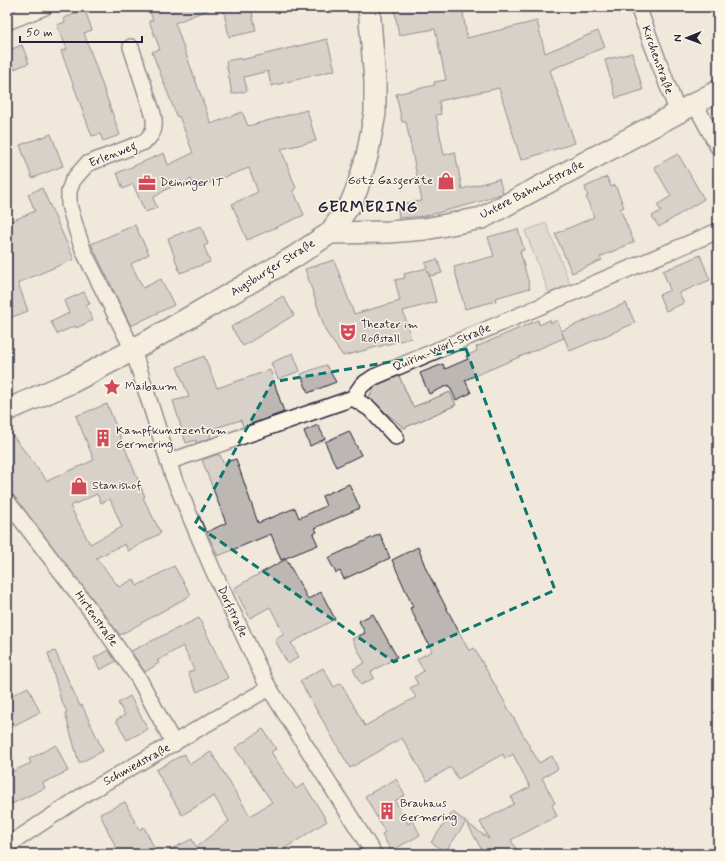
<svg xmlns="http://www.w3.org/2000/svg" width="725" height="861" font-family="Mynerve,sans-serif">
  <rect width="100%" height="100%" fill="#efe8db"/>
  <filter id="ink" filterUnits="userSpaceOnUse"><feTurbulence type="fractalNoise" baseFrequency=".025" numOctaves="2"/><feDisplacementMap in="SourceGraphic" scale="8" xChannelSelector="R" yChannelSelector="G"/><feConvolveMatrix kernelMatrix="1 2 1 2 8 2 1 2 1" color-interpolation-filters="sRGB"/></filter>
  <g filter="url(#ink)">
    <g fill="#d1cbc3" stroke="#7a767f">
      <path d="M546,223L570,284L549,293L525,231Z"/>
      <path d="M399,376L413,407L450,392L456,405L404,428L368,398L375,386Z"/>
    </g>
    <g fill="#bcb7b3" stroke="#22223b" fill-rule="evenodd">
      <path d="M148,7H215L175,23L211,124L242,112L248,126L307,110L316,141L281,149L296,188L293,190L304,215L247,240L232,204L258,192L249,168L195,188L191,179L167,189L153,198L157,208L145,212L133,184L123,189L117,173L164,153L168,165L193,153L179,116L177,117L152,52L160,49L149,21L153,20Z"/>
      <path d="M223,7H251L256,31L229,37Z"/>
      <path d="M394,7H462L467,38L537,21L545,53L598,31L605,47L550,70L575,143L521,160L499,88L439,101L441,114L436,115L444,155L455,152L462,189L499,179L503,193L479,202L425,216L399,218L397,204L422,201L406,122H402L396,94L435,85L434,82L446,80L435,29L399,35Z"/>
      <path d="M85,10L92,30L84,33L120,135L103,141L100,134L92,136L61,51L67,49L57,25L65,22L64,18Z"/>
      <path d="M327,39L335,70L271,86L268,71L244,77L247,91L232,94L226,61L241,58V60Z"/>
      <path d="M22,45L29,63L12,70L7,57V51Z"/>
      <path d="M632,53L643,90L616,98L605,60Z"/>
      <path d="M51,134L63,166L32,178L20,145Z"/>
      <path d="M678,154L704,199L659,227L652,216L661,211L657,205L671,196L654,167Z"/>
      <path d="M607,177L611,187L615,185L624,207L620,209L634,242L600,257L602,260L572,273L555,234L594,217L586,197L588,196L585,187Z"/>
      <path d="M42,188L74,259L18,283L28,311L7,319V223L35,211L28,194Z"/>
      <path d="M135,225L149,254L131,264L143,288L161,279L174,305L131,326L91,244Z"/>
      <path d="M201,226L208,244L204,246L210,262L180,273L168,238Z"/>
      <path d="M518,229L524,250L520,251L530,288L495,298L496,301L465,309L454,267L494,256L488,237Z"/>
      <path d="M700,255L710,280L679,293L684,303L666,311L659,295L670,290L663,271Z"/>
      <path d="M437,259L442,273L430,276L428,271L436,302L403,311L411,338L343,356L326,332L305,269L334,260L354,314L400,301L395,280L405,278L404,274L427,268L425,263Z"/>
      <path d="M84,292L90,304L86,305L93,320L76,328L75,326L57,334L51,322L69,313L64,301Z"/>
      <path d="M283,296L294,315L243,346L231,327Z"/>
      <path d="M626,303L635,323L570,351L561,331Z"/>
      <path d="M538,320L539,325L550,320L551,323L557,320L564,338L465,380L471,393L456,400L449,385L429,394L420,373L443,364L445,369L468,359L466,356L477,351L476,347Z"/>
      <path d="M293,353L300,371L278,379L271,363Z"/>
      <path d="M204,356L217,388L270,370L284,412L243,427L241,420L209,430L211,438L196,443V440L186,443L173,401L189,397L177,367Z"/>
      <path d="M326,365L336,382L308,393L301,374Z"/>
      <path d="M107,404L145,497L143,498L161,533L128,551L125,544L96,558L119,587L134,579L137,586L174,566L191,595L120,635L14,496L7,489V428L47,481L94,460L76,416ZM97,494L101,503L110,499L122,527L90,544L70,506Z"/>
      <path d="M318,425L325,439L310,446L304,431Z"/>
      <path d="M349,431L361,455L336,467L325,442Z"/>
      <path d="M216,455H220L223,463L236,459L258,523L295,508L299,518L326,506L322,496L349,484L360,508L315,528L317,532L313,534L318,545L281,560L271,534L218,556L207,532L226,523L202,460Z"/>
      <path d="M380,534L390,558L344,579L340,571L336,573L328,558Z"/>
      <path d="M418,547L426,569L469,651L474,648L539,763L552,756L558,769L542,778L555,803L552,805L557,816L511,840L519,854H484L467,823L489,839L480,822L514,804L511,797L530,787L513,754L505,759L503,754L458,779L451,767L427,781L402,738L350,768L300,681L323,668L334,687L341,683L365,726L416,697L410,688L418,684L414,677L424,671L417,659L432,651L410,608L413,607L392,560Z"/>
      <path d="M286,559L308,599L321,592L335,619L291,643L299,657L288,664L275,640L284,634L270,607L250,618L234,588Z"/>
      <path d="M373,614L397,657L371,672L374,678L361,685L353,669L365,663L352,639L365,633L359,621Z"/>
      <path d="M199,618L228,678L197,692L188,673L194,670L183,646L157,661L159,663L145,672L131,651Z"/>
      <path d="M108,650L116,661L100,670L94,658Z"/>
      <path d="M55,651L80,706L82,705L103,751L79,763L65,713L67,712L61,700L48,653Z"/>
      <path d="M28,687L40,712L7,729V698Z"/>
      <path d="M130,696L148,729L127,740L116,720L125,715L118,703Z"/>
      <path d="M263,729L276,749L271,752L296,789L304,784L327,821L284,849L287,854H161L192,839L196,847L229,821L214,796L182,815L156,770L184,754L190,764L211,752L250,816L272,802L235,748Z"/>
      <path d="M56,745L68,771L43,783L45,788L7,806V774L31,763L29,759Z"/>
      <path d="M396,779L405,795L395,801L408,824L413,821L420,835L391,851L382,834L385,832L365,796Z"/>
      <path d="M125,802L139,830L144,827L157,854H119L100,814Z"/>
      <path d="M453,812L466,822L445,852L431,842Z"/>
    </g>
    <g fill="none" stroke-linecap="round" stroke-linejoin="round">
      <g stroke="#22223b" stroke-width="18">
        <g id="street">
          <path d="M638,7L678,113"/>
          <path d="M7,22L45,7"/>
          <path d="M131,47L153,114C156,126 154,134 144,142L87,164L73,180L69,191V205L78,235L84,252L133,350L173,476L212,568L266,683L374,854"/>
          <path d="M695,104L718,147"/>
          <path d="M353,398L370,409L396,437"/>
          <path d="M168,462L353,398L362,385L374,377L718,231"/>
          <path d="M7,501L101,624L139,679L174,744"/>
          <path d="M7,846L85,794L269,688"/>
        </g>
      </g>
      <g stroke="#22223b" stroke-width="24">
        <g id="secondary">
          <path d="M330,233L389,232L425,229L482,218L718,91"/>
          <path d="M7,410L72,382L133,350L294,257L330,233L351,203L357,189L367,156L375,113V82L369,7"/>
        </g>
      </g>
      <use href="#street" stroke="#fcf5e5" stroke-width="15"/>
      <use href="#secondary" stroke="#fcf5e5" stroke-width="21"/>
    </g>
  </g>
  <path d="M0 0H725V861H0ZM466,349L555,590L394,662L195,524L272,382Z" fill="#efe8db" fill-opacity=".55" fill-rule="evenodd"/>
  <path fill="none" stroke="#0f766e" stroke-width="3" stroke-dasharray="8 5" stroke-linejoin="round" d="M466,349L555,590L394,662L195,524L272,382Z"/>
  <defs>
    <g id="shop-bare" transform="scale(1.38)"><path d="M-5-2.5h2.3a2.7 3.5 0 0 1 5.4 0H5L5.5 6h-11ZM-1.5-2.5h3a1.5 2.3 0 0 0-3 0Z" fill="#d1495b" stroke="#fcf5e5" stroke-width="2.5" paint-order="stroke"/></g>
    <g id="office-bare" transform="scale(1.38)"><path d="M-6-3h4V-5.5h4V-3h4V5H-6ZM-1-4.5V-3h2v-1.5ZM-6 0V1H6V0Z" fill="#d1495b" stroke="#fcf5e5" stroke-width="2.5" paint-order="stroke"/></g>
    <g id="theatre-bare" transform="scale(1.38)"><path d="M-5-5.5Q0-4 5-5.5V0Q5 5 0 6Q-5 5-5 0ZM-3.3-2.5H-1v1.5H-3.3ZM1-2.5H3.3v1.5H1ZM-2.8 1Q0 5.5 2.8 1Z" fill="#d1495b" stroke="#fcf5e5" stroke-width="2.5" paint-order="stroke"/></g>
    <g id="sight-bare" transform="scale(1.38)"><path d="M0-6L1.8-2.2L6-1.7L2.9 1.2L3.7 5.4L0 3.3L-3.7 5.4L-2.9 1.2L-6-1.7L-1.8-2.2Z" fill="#d1495b" stroke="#fcf5e5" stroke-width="2.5" paint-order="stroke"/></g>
    <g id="building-bare" transform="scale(1.38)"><path d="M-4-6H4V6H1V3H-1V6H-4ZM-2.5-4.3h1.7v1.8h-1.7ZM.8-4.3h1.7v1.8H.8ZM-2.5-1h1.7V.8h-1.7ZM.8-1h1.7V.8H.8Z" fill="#d1495b" stroke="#fcf5e5" stroke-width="2.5" paint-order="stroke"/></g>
  </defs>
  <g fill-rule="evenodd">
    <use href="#shop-bare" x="446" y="181"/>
    <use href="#office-bare" x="147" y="183"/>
    <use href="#theatre-bare" x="348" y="332"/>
    <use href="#sight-bare" x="112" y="387"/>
    <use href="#building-bare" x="103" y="438"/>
    <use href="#shop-bare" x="79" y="486"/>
    <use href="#building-bare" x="387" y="811"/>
  </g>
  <g text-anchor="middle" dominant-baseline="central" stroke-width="3" stroke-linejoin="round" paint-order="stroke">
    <g font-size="12" fill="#22223b" stroke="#fcf5e5">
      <text transform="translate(657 60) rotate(70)">Kirchenstraße</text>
      <text transform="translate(113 155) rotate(-22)">Erlenweg</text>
      <text transform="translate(532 190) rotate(-27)">Untere Bahnhofstraße</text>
      <text transform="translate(273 268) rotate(-32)">Augsburger Straße</text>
      <text transform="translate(442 348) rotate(-23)">Quirin-Wörl-Straße</text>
      <text transform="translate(232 612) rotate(65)">Dorfstraße</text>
      <text transform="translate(96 619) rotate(54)">Hirtenstraße</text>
      <text transform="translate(137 765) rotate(-29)">Schmiedstraße</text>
    </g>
    <g font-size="12" fill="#22223b" stroke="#fcf5e5" text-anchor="start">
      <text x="433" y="181" text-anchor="end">Götz Gasgeräte</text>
      <text x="160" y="183">Deininger IT</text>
      <text x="361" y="325">Theater im<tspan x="361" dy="14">Roßstall</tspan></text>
      <text x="125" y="387">Maibaum</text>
      <text x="116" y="431">Kampfkunstzentrum<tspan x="116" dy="14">Germering</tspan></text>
      <text x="92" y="486">Stanishof</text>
      <text x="400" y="804">Brauhaus<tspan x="400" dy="14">Germering</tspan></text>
    </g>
    <g font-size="16" font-weight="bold" letter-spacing="1" fill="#22223b" stroke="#fcf5e5">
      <text x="368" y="207">GERMERING</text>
    </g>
  </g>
  <rect width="725" height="861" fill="none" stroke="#fcf5e5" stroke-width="24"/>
  <rect x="12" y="12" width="701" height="837" fill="none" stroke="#22223b" stroke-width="1.5" filter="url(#ink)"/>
  <g transform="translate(687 38) rotate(269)" stroke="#fcf5e5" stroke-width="3" paint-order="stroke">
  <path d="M0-3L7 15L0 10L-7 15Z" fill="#22223b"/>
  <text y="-6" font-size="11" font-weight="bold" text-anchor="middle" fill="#22223b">N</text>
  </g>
  <path d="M20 36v6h122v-6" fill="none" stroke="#22223b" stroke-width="2"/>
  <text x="26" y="36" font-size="12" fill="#22223b" stroke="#fcf5e5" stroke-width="3" paint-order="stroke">50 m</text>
</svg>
